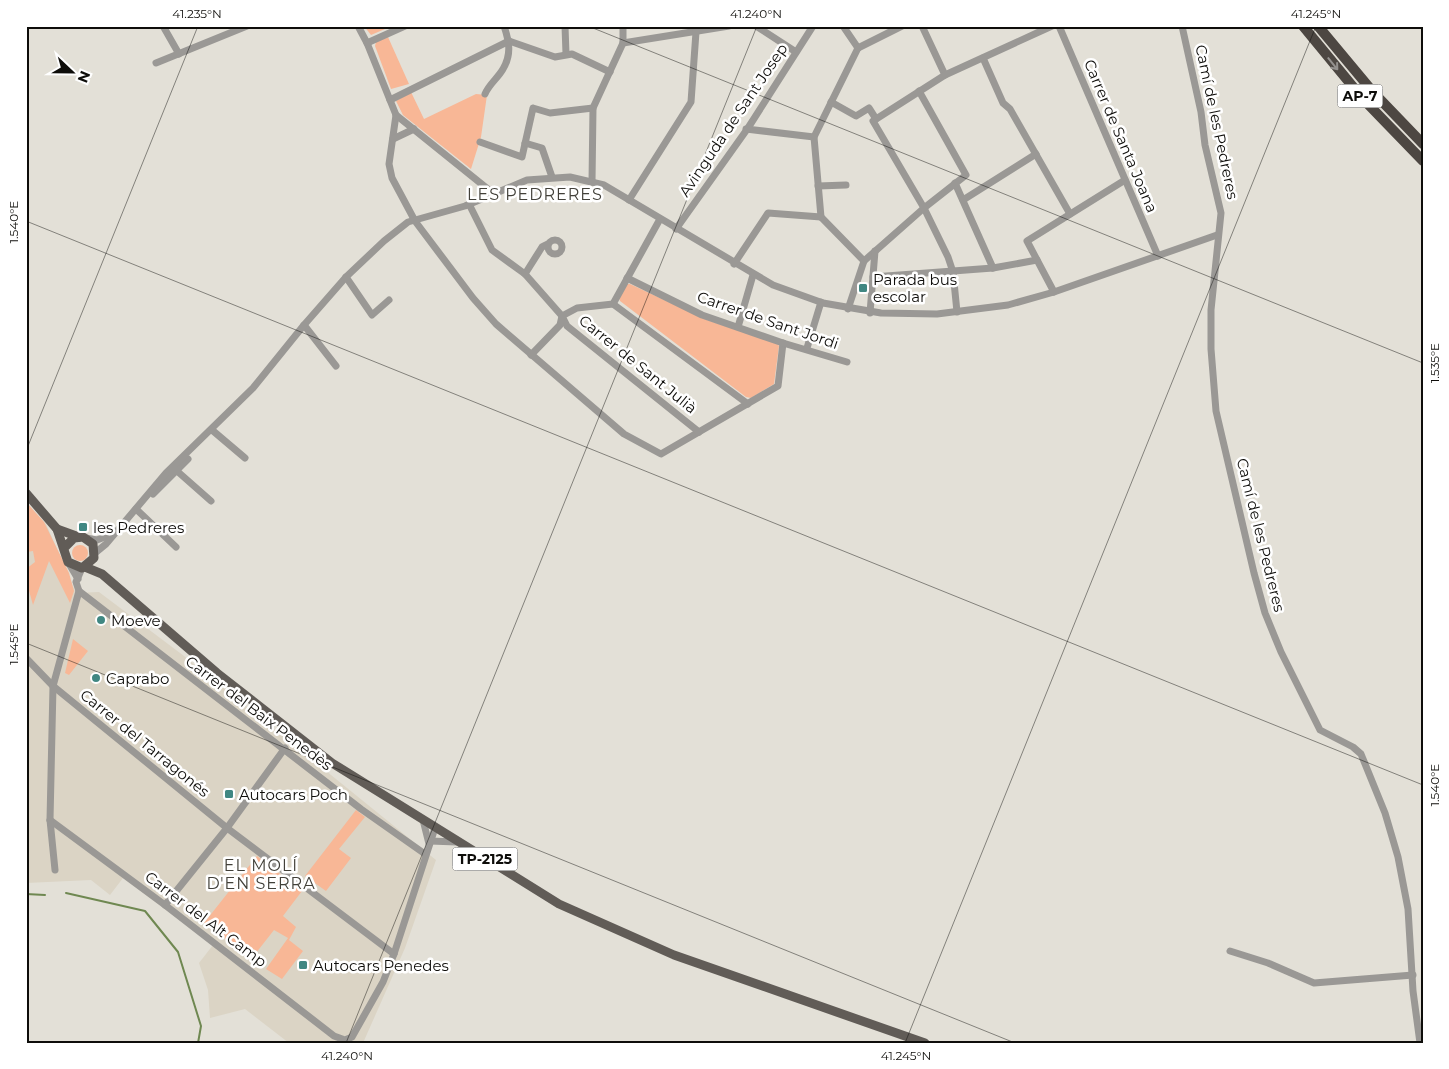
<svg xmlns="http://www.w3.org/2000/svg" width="1449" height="1069" font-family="Montserrat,sans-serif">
  <rect width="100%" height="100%" fill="#e3e0d7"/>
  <path fill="#dbd4c5" d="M26,502L46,524L76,593L99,592L184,656L436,860L405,948L363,1043H289L245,1009L210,1018L208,990L199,963L213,945L123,878L110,895L91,880L26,883Z"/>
  <g fill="#f8b796">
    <path d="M364,26H383L385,29L371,35Z"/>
    <path d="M388,37L409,84L391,89L375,46L376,42Z"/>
    <path d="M411,92L424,119L476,94L487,95L481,137L471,169L403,115L396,101Z"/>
    <path d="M627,284H630L707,320L777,343L779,346L774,384L751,398L746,397L620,301L619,297Z"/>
    <path d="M26,502L44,522L69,573L74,591L70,603L49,561L33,605L26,580V569L35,562L33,551L27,552L26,559Z"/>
    <circle cx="80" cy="553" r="8"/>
    <path d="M73,639L88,651L69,675L65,673Z"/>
    <path d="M356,810L365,817L339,849L351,858L326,891L305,876Z"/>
    <path d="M257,856L302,891L283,916L296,927L289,940L303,951L282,979L266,969L288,938L274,930L252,958L204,923Z"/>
  </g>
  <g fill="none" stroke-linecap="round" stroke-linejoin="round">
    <g stroke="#6f8851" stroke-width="2">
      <path d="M66,893L145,911L178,952L201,1026L198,1043"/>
      <path d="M26,894L45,895"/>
    </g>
    <g stroke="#9a9895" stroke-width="7">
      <path d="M163,26L179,54"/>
      <path d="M358,26L367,43L396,115L389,164L392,178L415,221L473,298L496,324L624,434L661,454L778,386L783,343"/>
      <path d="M565,26L566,54"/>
      <path d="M756,26L796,52"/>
      <path d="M843,26L858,48"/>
      <path d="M922,26L945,75"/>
      <path d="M1059,26L1158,256"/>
      <path d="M1182,26L1201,112L1205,145L1221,213L1211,310V349L1216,411L1254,573L1265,613L1281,652L1320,730L1353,747L1361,754L1385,813L1398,857L1408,909L1413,991L1420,1043"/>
      <path d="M509,41L555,57L572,54L610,72"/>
      <path d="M367,43L405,26"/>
      <path d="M623,43L729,26"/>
      <path d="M858,48L814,137L821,217L864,261"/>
      <path d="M858,48L902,26"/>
      <path d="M983,58L1003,103L1010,109L1070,214"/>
      <path d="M156,63L247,26"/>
      <path d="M485,94C489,84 498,78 503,69C512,54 509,41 504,26"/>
      <path d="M390,100L509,41"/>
      <path d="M831,102L856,116L869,108L876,119"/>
      <path d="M396,115L494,194"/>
      <path d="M746,129L814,137"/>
      <path d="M393,139L414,129"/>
      <path d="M480,142L522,157L533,108L550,113L593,108"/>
      <path d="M525,143L542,148L552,177"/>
      <path d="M592,182L593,108L623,43V26"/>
      <path d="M955,183L993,268"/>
      <path d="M818,186L846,185"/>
      <path d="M629,200L691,102L696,32"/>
      <path d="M963,200L1036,154"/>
      <path d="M469,204L492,250L525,274L562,316L567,326L699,432"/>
      <path d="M676,229L748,128L813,26"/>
      <circle cx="555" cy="247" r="7"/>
      <path d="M734,264L768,213L821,217"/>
      <path d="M525,274L542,247L548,244"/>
      <path d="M346,277L372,315L389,300"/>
      <path d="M873,277L993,268L1037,260"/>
      <path d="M627,278L702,315L783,343L847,362"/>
      <path d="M1054,292L1027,241L1125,180"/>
      <path d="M613,304L748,404"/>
      <path d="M848,309L864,261L924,208L966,175L919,91"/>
      <path d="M957,312L953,272L948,257L924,208L873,121L945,75L1052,26"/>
      <path d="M870,313L875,251"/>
      <path d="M304,325L336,366"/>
      <path d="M738,327L753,275"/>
      <path d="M807,348L821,302"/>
      <path d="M531,355L560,325L562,316L577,308L613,304L660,219"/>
      <path d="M212,430L245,458"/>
      <path d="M177,471L211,501"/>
      <path d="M153,494L188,459"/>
      <path d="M136,509L176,547"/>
      <path d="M86,538L97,540L113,534"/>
      <path d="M95,553L106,544L166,473L253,388L304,325L346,277L384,241L408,222L465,206L527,180L570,177L604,185L773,285L823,303L881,313L937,314L1008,305L1054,292L1217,235"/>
      <path d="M68,562L78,579"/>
      <path d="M79,591L361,809L425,854"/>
      <path d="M26,658L53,686L227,828L394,954"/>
      <path d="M50,820L165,905L334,1036L345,1040L352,1037L383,982L394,954L435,828"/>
      <path d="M423,820L429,844"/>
      <path d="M430,841L457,842"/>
      <path d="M55,870L50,820L53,686L79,591L76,582L82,568"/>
      <path d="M165,905L227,828L285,748"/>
      <path d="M1230,951L1268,963L1314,983L1413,975"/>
    </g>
    <g stroke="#615c57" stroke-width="9">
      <path d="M26,493L57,529L68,562L82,568L94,558L93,544L83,537L74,538L64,548"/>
      <path d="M57,529L79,537"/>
      <path d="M85,567L102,574L217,673L332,763L559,904L674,955L925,1043"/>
    </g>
    <g stroke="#4d4742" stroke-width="10">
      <path d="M1303,26L1363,99L1423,161"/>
      <path d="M1318,26L1373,92L1423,144"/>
    </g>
  </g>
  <defs><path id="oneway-shaft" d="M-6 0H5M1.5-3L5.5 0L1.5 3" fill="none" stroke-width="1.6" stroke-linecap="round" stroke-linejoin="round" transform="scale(1.25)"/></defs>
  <use stroke="#94918e" href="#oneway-shaft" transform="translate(1333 64) rotate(51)"/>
  <path fill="none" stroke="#0e0d0a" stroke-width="1" stroke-opacity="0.45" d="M588,26L1423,363M26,221L1423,785M26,451L198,26M26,643L1015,1043M346,1043L757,26M905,1043L1316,26"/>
  <g fill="#408782" stroke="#fff" stroke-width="2">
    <rect x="858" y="283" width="10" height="10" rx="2.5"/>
    <rect x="78" y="522" width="10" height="10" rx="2.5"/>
    <circle cx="101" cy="620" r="5"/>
    <circle cx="96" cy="678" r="5"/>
    <rect x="224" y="789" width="10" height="10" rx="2.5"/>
    <rect x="298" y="960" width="10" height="10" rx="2.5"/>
  </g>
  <g text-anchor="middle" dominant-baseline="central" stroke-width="5" stroke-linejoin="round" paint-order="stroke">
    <g fill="#fff" stroke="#565654" stroke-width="1">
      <rect x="1337.5" y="84.5" width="45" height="23" rx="4"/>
      <rect x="452.5" y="847.5" width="65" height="23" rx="4"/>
    </g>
    <g font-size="14" font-weight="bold" fill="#0e0d0a">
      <text x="1360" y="96">AP-7</text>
      <text x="485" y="859">TP-2125</text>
    </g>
    <g font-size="15" fill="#0e0d0a" stroke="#fff">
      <text transform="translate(733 120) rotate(-56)">Avinguda de Sant Josep</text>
      <text transform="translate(1217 122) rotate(78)">Camí de les Pedreres</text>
      <text transform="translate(1121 136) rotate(67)">Carrer de Santa Joana</text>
      <text transform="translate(768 320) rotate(19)">Carrer de Sant Jordi</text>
      <text transform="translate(638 364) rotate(39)">Carrer de Sant Julià</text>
      <text transform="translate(1261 535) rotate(76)">Camí de les Pedreres</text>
      <text transform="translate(259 713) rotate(37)">Carrer del Baix Penedès</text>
      <text transform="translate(145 743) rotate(39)">Carrer del Tarragonés</text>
      <text transform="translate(206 919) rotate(37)">Carrer del Alt Camp</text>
    </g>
    <g font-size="15" fill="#0e0d0a" stroke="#fff" text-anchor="start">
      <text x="873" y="279">Parada bus<tspan x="873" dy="17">escolar</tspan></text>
      <text x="93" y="527">les Pedreres</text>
      <text x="111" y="620">Moeve</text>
      <text x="106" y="678">Caprabo</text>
      <text x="239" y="794">Autocars Poch</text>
      <text x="313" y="965">Autocars Penedes</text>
    </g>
    <g font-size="16" letter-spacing="1" fill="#424039" stroke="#fff">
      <text x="535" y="194">LES PEDRERES</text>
      <text x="261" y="865">EL MOLÍ<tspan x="261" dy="18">D'EN SERRA</tspan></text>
    </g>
  </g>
  <rect width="1449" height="1069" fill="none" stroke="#ffffff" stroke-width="55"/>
  <g transform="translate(72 72) rotate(112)" stroke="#ffffff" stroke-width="4" paint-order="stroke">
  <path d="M0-4L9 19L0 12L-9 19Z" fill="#0e0d0a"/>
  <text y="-8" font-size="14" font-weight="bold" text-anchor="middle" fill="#0e0d0a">N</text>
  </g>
  <rect x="28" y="28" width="1394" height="1014" fill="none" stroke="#0e0d0a" stroke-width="2"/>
  <g font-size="12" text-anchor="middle" fill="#0e0d0a">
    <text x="197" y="18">41.235°N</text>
    <text x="756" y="18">41.240°N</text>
    <text x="1316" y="18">41.245°N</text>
    <text transform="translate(14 222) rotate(-90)" y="4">1.540°E</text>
    <text transform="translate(1435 363) rotate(-90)" y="4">1.535°E</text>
    <text transform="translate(14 644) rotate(-90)" y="4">1.545°E</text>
    <text transform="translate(1435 785) rotate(-90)" y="4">1.540°E</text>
    <text x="347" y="1060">41.240°N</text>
    <text x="906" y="1060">41.245°N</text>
  </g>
</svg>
